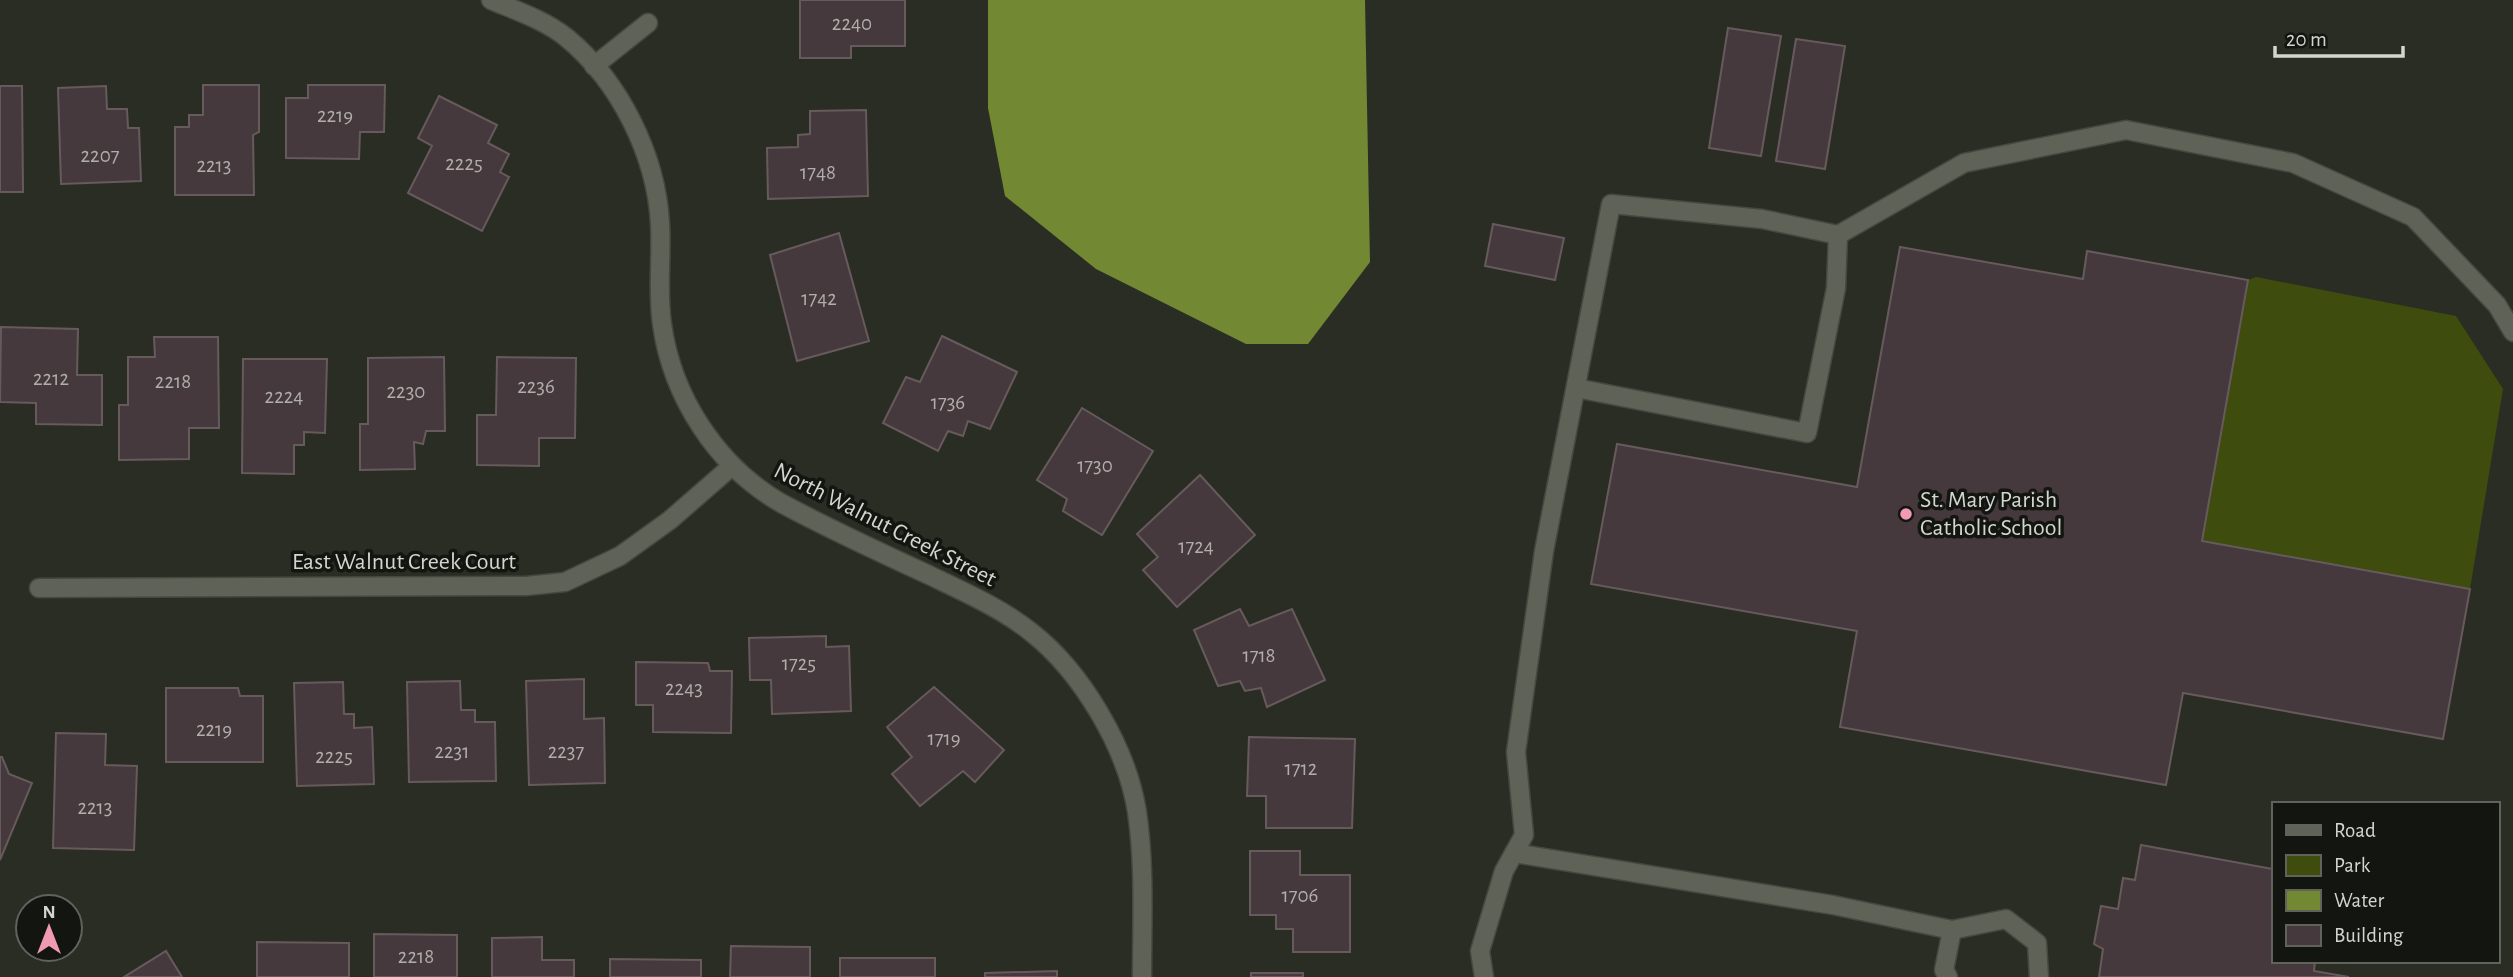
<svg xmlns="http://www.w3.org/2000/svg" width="2513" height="977" font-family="'Alegreya Sans',sans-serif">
  <rect width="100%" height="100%" fill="#2a2d23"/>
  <path fill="#3e4c0e" d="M2256,277L2456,316L2503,389L2470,589L2202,541L2248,280Z"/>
  <path fill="#728833" d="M988,0H1365L1370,262L1308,344H1246L1096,269L1005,196L988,108Z"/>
  <g fill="#46393d" stroke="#675a5d" stroke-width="2">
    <path d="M800,0H905V46H851V58H800Z"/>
    <path d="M1728,28L1781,36L1761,156L1709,148Z"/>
    <path d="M1796,39L1845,46L1825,169L1776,161Z"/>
    <path d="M203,85H259V132L253,135L254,195H175V127H189V115H203Z"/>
    <path d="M308,85H385L384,132H360L359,159L286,158V98H308Z"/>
    <path d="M0,86H22L23,192H0Z"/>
    <path d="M106,86L107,109H127L128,128H139L141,181L61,184L58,88Z"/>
    <path d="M439,96L497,125L488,143L509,154L500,172L509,177L482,231L408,193L432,146L418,138Z"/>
    <path d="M866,110L868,196L768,199L767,148L798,147V135L810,134V111Z"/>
    <path d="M1493,224L1564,238L1555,280L1485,266Z"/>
    <path d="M839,233L869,341L797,361L770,255Z"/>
    <path d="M1900,247L2083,279L2087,251L2248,280L2202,541L2470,589L2443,739L2183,693L2166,785L1840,727L1857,631L1591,584L1617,444L1857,487Z"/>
    <path d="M1,327L78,329L77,375H102V425L36,424V403L0,402Z"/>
    <path d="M942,336L1017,372L990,429L968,421L963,436L948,431L938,451L883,423L906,377L920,382Z"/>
    <path d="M154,337H218L219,428H189V459L119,460V405H128V357H155Z"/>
    <path d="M444,357L445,431H426L423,444L414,442L415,469L360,470V424H368V358Z"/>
    <path d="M497,357L576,358L575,438H539V466L477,465V415H496Z"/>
    <path d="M243,359H327L325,433L304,432V445H294V474L242,473Z"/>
    <path d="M1082,408L1153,451L1102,535L1063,511L1067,499L1037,480Z"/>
    <path d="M1200,475L1255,535L1177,607L1143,570L1158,557L1137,534Z"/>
    <path d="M1240,609L1249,626L1292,609L1325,680L1267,707L1261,688L1245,691L1240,681L1218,686L1194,630Z"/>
    <path d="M826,636V647L849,646L851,711L772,714L771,680H750L749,638Z"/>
    <path d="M636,662L708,663L710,671H732L731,733L653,732V705H636Z"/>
    <path d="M584,679V719L604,718L605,783L529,785L526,681Z"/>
    <path d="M460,681L461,710H475V722H495L496,781L409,782L407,682Z"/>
    <path d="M343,682L344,714H354V728L372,727L374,784L297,786L294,683Z"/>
    <path d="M934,687L1004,750L975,782L963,771L920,806L892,774L912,757L887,727Z"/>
    <path d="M166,688H238L240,696H263V762H166Z"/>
    <path d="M56,733L106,734L105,765L137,766L134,850L53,848Z"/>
    <path d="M1249,737L1355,739L1352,828H1266V796H1247Z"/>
    <path d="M0,757H2L9,774L32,783L0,860Z"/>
    <path d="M2141,845L2273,869V961H2315L2314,971L2349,977H2099L2103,949L2094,944L2101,906L2118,909L2123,878L2135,880Z"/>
    <path d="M1250,851H1300V875H1350V952H1293V929H1276V915H1250Z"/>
    <path d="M374,934L457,935V977H374Z"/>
    <path d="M542,937V960H574V977H492V938Z"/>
    <path d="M257,942L349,943V977H257Z"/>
    <path d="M731,946L810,947V977H730Z"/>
    <path d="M166,951L182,977H124Z"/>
    <rect x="840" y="958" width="95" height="19"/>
    <path d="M610,959L701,960V977H610Z"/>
    <path d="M1057,971V977H985V973Z"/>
    <rect x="1251" y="973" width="52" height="4"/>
  </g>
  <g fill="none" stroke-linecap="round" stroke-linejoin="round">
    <g stroke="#45483f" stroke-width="21">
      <g id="service">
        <path d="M1838,235L1964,163L2126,130L2293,163L2413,217L2497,305L2513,332"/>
        <path d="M1514,853L1833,905L1952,930L1944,970L1948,977"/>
        <path d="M1952,930L2006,919L2037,943L2039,977"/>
        <path d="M1484,977L1480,951L1504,871L1524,835L1516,752L1544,551L1611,204L1762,219L1838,235L1836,288L1807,433L1576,388"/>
      </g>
    </g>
    <g stroke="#45483f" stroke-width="21">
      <g id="minor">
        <path d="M491,0C517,11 545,20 567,38C620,82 656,155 660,223C662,256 657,291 662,324C672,397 717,466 781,503C829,529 879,552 929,575C964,592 1001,608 1031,632C1082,672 1127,748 1137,812C1145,866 1142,922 1142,977"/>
        <path d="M594,66L648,23"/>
        <path d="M39,588L526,586L565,582L620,556L670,520L732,466"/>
      </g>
    </g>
    <use href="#service" stroke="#5e6257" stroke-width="18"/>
    <use href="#minor" stroke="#5e6257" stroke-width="18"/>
  </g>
  <circle fill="#f19ab4" stroke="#131510" stroke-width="2.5" cx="1906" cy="514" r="7"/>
  <g text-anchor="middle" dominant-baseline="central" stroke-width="7" stroke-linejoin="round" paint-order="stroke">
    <g font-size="21" fill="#b0aeaa">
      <text x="852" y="23">2240</text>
      <text x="335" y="115">2219</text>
      <text x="100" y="155">2207</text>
      <text x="464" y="163">2225</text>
      <text x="214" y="165">2213</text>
      <text x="818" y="172">1748</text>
      <text x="819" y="298">1742</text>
      <text x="51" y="378">2212</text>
      <text x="173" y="381">2218</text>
      <text x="536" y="386">2236</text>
      <text x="406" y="391">2230</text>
      <text x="284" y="396">2224</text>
      <text x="948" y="402">1736</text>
      <text x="1095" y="465">1730</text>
      <text x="1196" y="546">1724</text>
      <text x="1259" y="655">1718</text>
      <text x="799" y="663">1725</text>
      <text x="684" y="688">2243</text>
      <text x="214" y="729">2219</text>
      <text x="944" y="738">1719</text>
      <text x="452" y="751">2231</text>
      <text x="566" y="751">2237</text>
      <text x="334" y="756">2225</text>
      <text x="1301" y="768">1712</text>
      <text x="95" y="807">2213</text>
      <text x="1300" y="895">1706</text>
      <text x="416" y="956">2218</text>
    </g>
    <g font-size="24" fill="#d3d5cf" stroke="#131510" text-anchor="start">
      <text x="1920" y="500">St. Mary Parish<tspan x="1920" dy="28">Catholic School</tspan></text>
    </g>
    <g font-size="24" fill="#d3d5cf" stroke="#131510">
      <text transform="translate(885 525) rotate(27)">North Walnut Creek Street</text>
      <text x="404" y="562">East Walnut Creek Court</text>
    </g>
  </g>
  <rect x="2272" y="802" width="228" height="161" fill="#131510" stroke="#60625c" stroke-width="2"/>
  <rect x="2286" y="825" width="35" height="10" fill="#5e6257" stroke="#60625c" stroke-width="2"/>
  <text x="2334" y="837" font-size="21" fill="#d3d5cf">Road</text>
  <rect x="2286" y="855" width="35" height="21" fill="#3e4c0e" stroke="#60625c" stroke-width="2"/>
  <text x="2334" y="872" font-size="21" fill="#d3d5cf">Park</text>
  <rect x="2286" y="890" width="35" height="21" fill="#728833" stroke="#60625c" stroke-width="2"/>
  <text x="2334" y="907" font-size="21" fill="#d3d5cf">Water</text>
  <rect x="2286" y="925" width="35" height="21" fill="#46393d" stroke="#60625c" stroke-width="2"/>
  <text x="2334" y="942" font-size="21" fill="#d3d5cf">Building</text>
  <g transform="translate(49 928)"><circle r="33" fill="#131510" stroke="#60625c" stroke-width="2"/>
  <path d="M0-5L12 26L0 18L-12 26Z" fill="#f19ab4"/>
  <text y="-10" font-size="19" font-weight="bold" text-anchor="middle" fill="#d3d5cf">N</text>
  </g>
  <path d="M2275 46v10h128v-10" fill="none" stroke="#d3d5cf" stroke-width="3.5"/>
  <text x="2286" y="46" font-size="21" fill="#d3d5cf" stroke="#131510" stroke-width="5" paint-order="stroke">20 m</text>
</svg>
